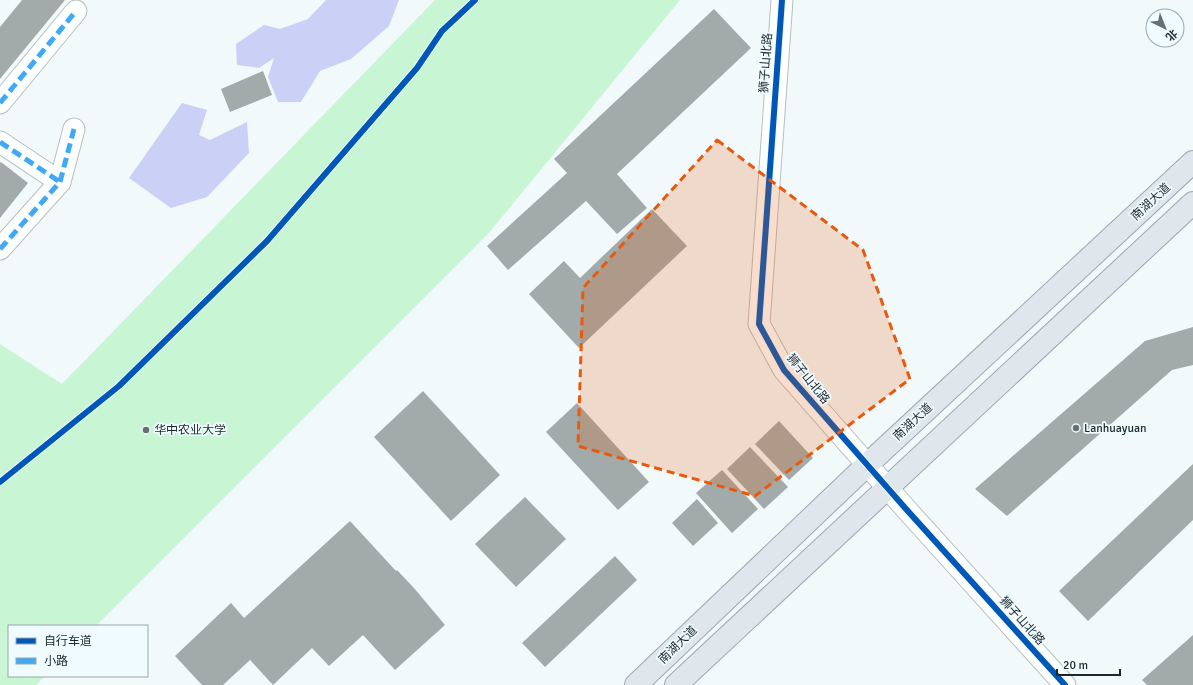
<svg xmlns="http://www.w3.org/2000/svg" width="1193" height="685" font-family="Signika,'Noto Sans SC',sans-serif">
  <rect width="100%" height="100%" fill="#f2f9fa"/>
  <path fill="#c8f5d4" d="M435,0H680L488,234L96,626H9V676H45L36,685H0V344L62,384Z"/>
  <g fill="#cad0f6">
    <path d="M326,0H399L389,26L351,59L320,71L301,102H278L268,77L274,58L259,68L237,65L236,44L264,25L280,29L308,19Z"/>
    <path d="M182,103L207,110L199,135L210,140L247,122L249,153L207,197L171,208L129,178Z"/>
  </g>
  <g fill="#a2abaa">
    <path d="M22,0H65L0,79V27Z"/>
    <path d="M714,9L751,48L617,174L647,208L617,234L586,201L508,270L487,246L567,173L554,159Z"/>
    <path d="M263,71L272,95L230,112L221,89Z"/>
    <path d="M1,162L28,183L0,218V163Z"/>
    <path d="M652,209L687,246L579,348L529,294L564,261L580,278Z"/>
    <path d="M1193,327V365L1172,370L1007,516L975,489L1145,341Z"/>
    <path d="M423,391L500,475L451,521L374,437Z"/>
    <path d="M577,403L649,482L618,510L546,432Z"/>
    <path d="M779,421L813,458L789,480L755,444Z"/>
    <path d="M750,447L788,487L764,509L727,469Z"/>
    <path d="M1193,464V520L1088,621L1059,591Z"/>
    <path d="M722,470L758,509L732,533L696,493Z"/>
    <path d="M525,497L566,539L516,587L475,544Z"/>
    <path d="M697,499L718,523L693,546L672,523Z"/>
    <path d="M350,521L396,571L397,570L414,588L445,625L395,670L363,635L329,666L312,648L273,685L250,660L223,685H202L175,656L231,603L244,618Z"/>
    <path d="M615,556L637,580L545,667L522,643Z"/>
    <path d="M1193,635V685H1147L1142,680Z"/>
  </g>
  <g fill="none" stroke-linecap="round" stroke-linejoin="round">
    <g stroke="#b7bfc1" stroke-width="23">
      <g id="minor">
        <path d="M782,0L759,324L784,370L906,509L1065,685"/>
        <path d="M0,103L76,11"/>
        <path d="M0,142L60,182"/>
        <path d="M0,249L60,182L74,129"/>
      </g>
    </g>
    <g stroke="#9ba9b1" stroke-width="24">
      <g id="major">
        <path d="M636,685L867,465L1193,162"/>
        <path d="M676,685L1193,203"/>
      </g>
    </g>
    <use href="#minor" stroke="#fdfefe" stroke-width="21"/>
    <use href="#major" stroke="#dfe6ec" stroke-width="22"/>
    <g stroke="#3fa9f5" stroke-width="5" stroke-dasharray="10 5" stroke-linecap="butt">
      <path d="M0,103L76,11"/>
      <path d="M0,142L60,182"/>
      <path d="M0,249L60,182L74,129"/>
    </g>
    <g stroke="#effbfe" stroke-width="8">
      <g id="cycleway">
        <path d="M782,0L759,324L784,370L906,509L1065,685"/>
        <path d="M0,482L119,386L267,241L417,68L442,31L475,0"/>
      </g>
    </g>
    <use href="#cycleway" stroke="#0057b8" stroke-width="6"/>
  </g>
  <path fill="#e8590c" fill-opacity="0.2" stroke="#e8590c" stroke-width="3" stroke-dasharray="8 5" stroke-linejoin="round" d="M717,140L863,250L910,379L755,496L578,446L583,288Z"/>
  <g fill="#667072" stroke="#effbfe" stroke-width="1.5">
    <circle cx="1076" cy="428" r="4"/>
    <circle cx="146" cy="430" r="4"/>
  </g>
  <g text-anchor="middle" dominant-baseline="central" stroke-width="3.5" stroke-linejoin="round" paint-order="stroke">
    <g font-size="12" fill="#1b2729" stroke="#effbfe">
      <text transform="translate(766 63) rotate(-86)">狮子山北路</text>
      <text transform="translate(1151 202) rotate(-43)">南湖大道</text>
      <text transform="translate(808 379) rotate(51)">狮子山北路</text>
      <text transform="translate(913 422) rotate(-43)">南湖大道</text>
      <text transform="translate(1022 621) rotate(48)">狮子山北路</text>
      <text transform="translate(678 645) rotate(-44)">南湖大道</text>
    </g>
    <g font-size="12" fill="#1b2729" stroke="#effbfe" text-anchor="start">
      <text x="1084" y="428">Lanhuayuan</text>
      <text x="154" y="430">华中农业大学</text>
    </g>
  </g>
  <rect x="8" y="625" width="140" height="52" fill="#effbfe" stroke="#9aa6a9"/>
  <rect x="16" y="638" width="20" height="6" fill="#0057b8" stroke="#9aa6a9"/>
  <text x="44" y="645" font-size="12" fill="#1b2729">自行车道</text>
  <rect x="16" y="658" width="20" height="6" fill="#3fa9f5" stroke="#9aa6a9"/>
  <text x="44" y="665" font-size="12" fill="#1b2729">小路</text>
  <g transform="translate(1165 28) rotate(137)"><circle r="19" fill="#effbfe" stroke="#9aa6a9"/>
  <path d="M0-3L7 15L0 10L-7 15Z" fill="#667072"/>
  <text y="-6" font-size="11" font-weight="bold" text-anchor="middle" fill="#1b2729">北</text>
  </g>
  <path d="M1057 669v6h63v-6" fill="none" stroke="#1b2729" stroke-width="2"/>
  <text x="1063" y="669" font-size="12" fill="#1b2729" stroke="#effbfe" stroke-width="3" paint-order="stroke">20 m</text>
</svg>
